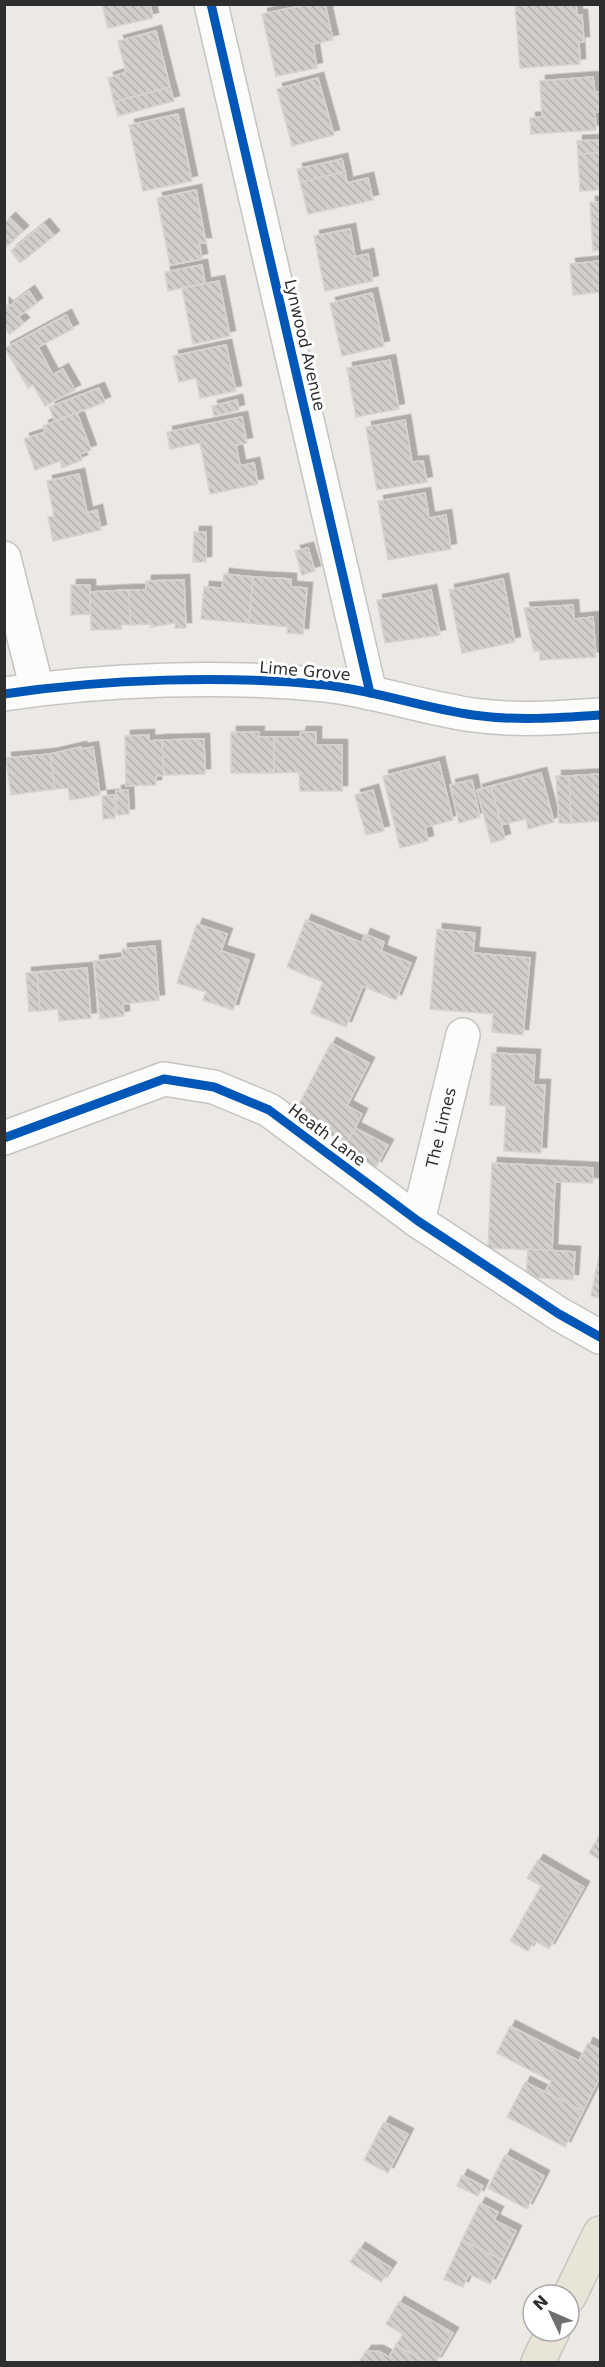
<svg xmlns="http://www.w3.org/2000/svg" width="605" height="2367" font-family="'DejaVu Sans',sans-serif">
  <defs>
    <pattern id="building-back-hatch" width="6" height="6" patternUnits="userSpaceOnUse" patternTransform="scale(1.5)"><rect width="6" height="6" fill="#d1cecb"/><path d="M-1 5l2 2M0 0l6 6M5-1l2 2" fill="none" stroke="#b4b1af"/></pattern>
    <filter id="shadow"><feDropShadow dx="5.5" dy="-5.5" stdDeviation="0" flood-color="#0004"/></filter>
  </defs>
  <rect width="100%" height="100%" fill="#ece8e4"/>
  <g fill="url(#building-back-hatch)" stroke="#d7d4d0" stroke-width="1.5" filter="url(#shadow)">
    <path d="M102,4H150L153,18L108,28Z"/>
    <path d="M309,4H325L333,40L313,44L317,68L276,76L262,14Z"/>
    <path d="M515,4H576L577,15H582L584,42H579L580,64L520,68Z"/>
    <path d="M156,31L170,87L114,102L108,78L126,72L118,41Z"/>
    <path d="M593,77L595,93L600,92V112H595L596,130L531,134L530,118L542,117L540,81Z"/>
    <path d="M318,78L334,135L292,146L277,89Z"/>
    <path d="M170,87L174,101L118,116L114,102Z"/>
    <path d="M178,114L192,181L143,191L129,125Z"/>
    <path d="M600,140V153L578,154L577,141Z"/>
    <path d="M600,153V190L580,191L578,154Z"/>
    <path d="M342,159L345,172L300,182L297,169Z"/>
    <path d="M345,172L347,183L368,178L373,200L308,214L300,182Z"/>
    <path d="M196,190L206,243H199L202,259L170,265L157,198Z"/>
    <path d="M590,202H600V250L593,251Z"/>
    <path d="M10,218L23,231L4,249V224Z"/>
    <path d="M44,224L54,236L20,263L11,251Z"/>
    <path d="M350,229L355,257L368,254L373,281L325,291L314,236Z"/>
    <path d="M600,261V292L573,295L570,264Z"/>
    <path d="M202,265L205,283L168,291L165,272Z"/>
    <path d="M219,281L230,336L193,344L182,288Z"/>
    <path d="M29,291L37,303L18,317L24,323L10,334L6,330L4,331V303L8,307Z"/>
    <path d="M372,293L384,346L342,356L330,303Z"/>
    <path d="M66,315L73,329L38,347L53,375L63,369L75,390L45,406L33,385L28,388L5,348Z"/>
    <path d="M226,345L236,391L200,398L196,378L179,382L173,356Z"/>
    <path d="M390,360L399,409L356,417L347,368Z"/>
    <path d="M99,388L105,402L55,421L49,407Z"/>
    <path d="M237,400L239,410L214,416L212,406Z"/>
    <path d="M77,413L91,450L80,454L82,460L62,468L60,461L35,470L24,439L45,432L43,426Z"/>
    <path d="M242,417L247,443L236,445L240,466L254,463L258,484L210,494L200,443L170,449L167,432Z"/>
    <path d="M405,420L412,462L423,461L427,482L377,490L366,427Z"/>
    <path d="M79,474L87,513L97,510L101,530L53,541L48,517L54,516L47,481Z"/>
    <path d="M425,493L429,518L446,515L451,549L388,560L378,501Z"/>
    <path d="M194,532H206V562H193Z"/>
    <path d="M308,548L315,571L302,575L295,551Z"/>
    <path d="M224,574L253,577L249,623L201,619L204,587L222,588Z"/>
    <path d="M253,577L291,579V587L307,588L303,634L287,633L288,627L249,623Z"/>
    <path d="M503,579L515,642L462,653L449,590Z"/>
    <path d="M184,580L186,628H175V623L151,627V624L130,625L129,590H146V581Z"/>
    <path d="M71,585H90V614L71,615Z"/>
    <path d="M129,590L130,625L121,624L122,629L91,630L90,592Z"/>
    <path d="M431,590L440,635L385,643L377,600Z"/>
    <path d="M573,605L574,619L593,617L596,657L540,660V651H534L524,608Z"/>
    <path d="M231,732H259L258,737H274V773H231Z"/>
    <path d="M301,732H316V745H342V791H300L299,772L274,773V737H300Z"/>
    <path d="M149,735V741L162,740L164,775L156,776V785L126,786L125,736Z"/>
    <path d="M204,739L205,774L164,775L162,740Z"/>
    <path d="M81,747V749L93,747L100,795L70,800L68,788L55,789L50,754Z"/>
    <path d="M50,754L55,789L11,795L6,758Z"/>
    <path d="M439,762L453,820L425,827L428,841L400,848L383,776Z"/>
    <path d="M541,773L554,822L528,829L526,819L501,825L491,786Z"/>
    <path d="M600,774V821L571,823L569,776Z"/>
    <path d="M556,776H569L571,823H559Z"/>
    <path d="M472,780L480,817L459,823L450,785Z"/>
    <path d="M491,786L505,839L491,843L477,790Z"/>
    <path d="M128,790L129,814L117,815L116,791Z"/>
    <path d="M373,790L384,831L366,835L355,795Z"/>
    <path d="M114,795L115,818L103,819L102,796Z"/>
    <path d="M306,920L362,943L365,934L384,942L381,951L411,963L396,1000L363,986L346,1027L311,1013L323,982L287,967Z"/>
    <path d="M197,924L227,934L221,951L249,960L233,1010L203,1000L206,992L177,983Z"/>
    <path d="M437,929L475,933L473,953L530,958L523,1035L492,1032L493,1014L430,1009Z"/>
    <path d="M155,946L159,1000L123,1004L124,1016L100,1019L94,961L122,958V949Z"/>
    <path d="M87,968L91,1018L59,1021L58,1009L40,1011L37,972Z"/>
    <path d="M37,972L40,1011H29L26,973Z"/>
    <path d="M331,1043L369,1063L347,1106L362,1114L347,1144L293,1116Z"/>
    <path d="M492,1053L535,1055L533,1085H545L541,1153L504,1151L506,1106L490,1105Z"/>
    <path d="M355,1128L388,1145L376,1167L343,1150Z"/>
    <path d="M492,1163L593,1168V1183L555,1182L552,1251L488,1248Z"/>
    <path d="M528,1249L575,1252L573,1280L526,1277Z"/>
    <path d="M600,1251V1298L591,1296Z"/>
    <path d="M600,1834V1860L589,1853Z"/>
    <path d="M538,1860L584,1887L549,1949L535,1941L528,1951L510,1941L541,1886L527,1878Z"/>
    <path d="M510,2026L579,2061L588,2043L600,2050V2077L583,2111L545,2092L551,2081L497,2053Z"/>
    <path d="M525,2082L583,2111L565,2147L507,2117Z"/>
    <path d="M384,2122L408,2134L388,2173L364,2160Z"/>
    <path d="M505,2155L544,2176L527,2209L488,2188Z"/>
    <path d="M462,2175L483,2186L478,2196L457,2186Z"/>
    <path d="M480,2203L498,2212L494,2220L516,2231L502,2260L462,2240Z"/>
    <path d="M462,2240L502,2260L490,2284L469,2274L463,2287L444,2279Z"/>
    <path d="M360,2248L391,2268L381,2282L350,2262Z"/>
    <path d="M399,2302L453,2333L436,2362H426L396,2345L403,2334L386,2324Z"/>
    <path d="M396,2345L426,2362H359L366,2351H378L389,2357Z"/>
  </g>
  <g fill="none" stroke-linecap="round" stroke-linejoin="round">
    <g stroke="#c5c4c5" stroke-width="36">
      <g id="street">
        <path d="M211,4L370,693"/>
        <path d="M4,558L37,689"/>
        <path d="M4,694C105,679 225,675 326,685C376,691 424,708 473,715C516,721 558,718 600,715"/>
        <path id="s1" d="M418,1221L463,1035"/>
      </g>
    </g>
    <g stroke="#c5c4c5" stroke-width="36">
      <path id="secondary" d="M4,1138L164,1079L214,1087L269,1110L418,1221L559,1314L600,1337"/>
    </g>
    <g stroke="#c6c5c4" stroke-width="36">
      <g id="primary">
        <path d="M569,2297L600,2233"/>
        <path d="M538,2362L553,2331"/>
      </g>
    </g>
    <use href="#street" stroke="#fcfcfb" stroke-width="33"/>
    <use href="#secondary" stroke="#fcfcfb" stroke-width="33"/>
    <use href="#primary" stroke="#e8e4d6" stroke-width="33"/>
    <g stroke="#fff" stroke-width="13">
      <g id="cycleway">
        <path d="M211,4L370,693"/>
        <path d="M4,694C105,679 225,675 326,685C376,691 424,708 473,715C516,721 558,718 600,715"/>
        <path d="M4,1138L164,1079L214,1087L269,1110L418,1221L559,1314L600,1337"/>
      </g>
    </g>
    <use href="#cycleway" stroke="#0057b8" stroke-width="9"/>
  </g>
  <g text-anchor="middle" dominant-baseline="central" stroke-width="6" stroke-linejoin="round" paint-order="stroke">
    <g font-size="16" fill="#2e2e2e" stroke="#fff">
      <text transform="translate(305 345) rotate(77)">Lynwood Avenue</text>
      <text transform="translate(305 671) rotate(5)">Lime Grove</text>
      <text stroke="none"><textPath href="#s1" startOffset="96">The Limes</textPath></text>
      <text transform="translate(327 1135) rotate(37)">Heath Lane</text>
    </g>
  </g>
  <rect width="605" height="2367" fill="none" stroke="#2e2e2e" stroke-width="12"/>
  <g transform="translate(551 2313) rotate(314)"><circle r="28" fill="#ffffff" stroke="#ababab" stroke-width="1.5"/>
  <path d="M0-4.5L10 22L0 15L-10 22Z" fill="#706f6e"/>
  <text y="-9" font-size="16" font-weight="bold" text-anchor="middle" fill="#2e2e2e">N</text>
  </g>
</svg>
